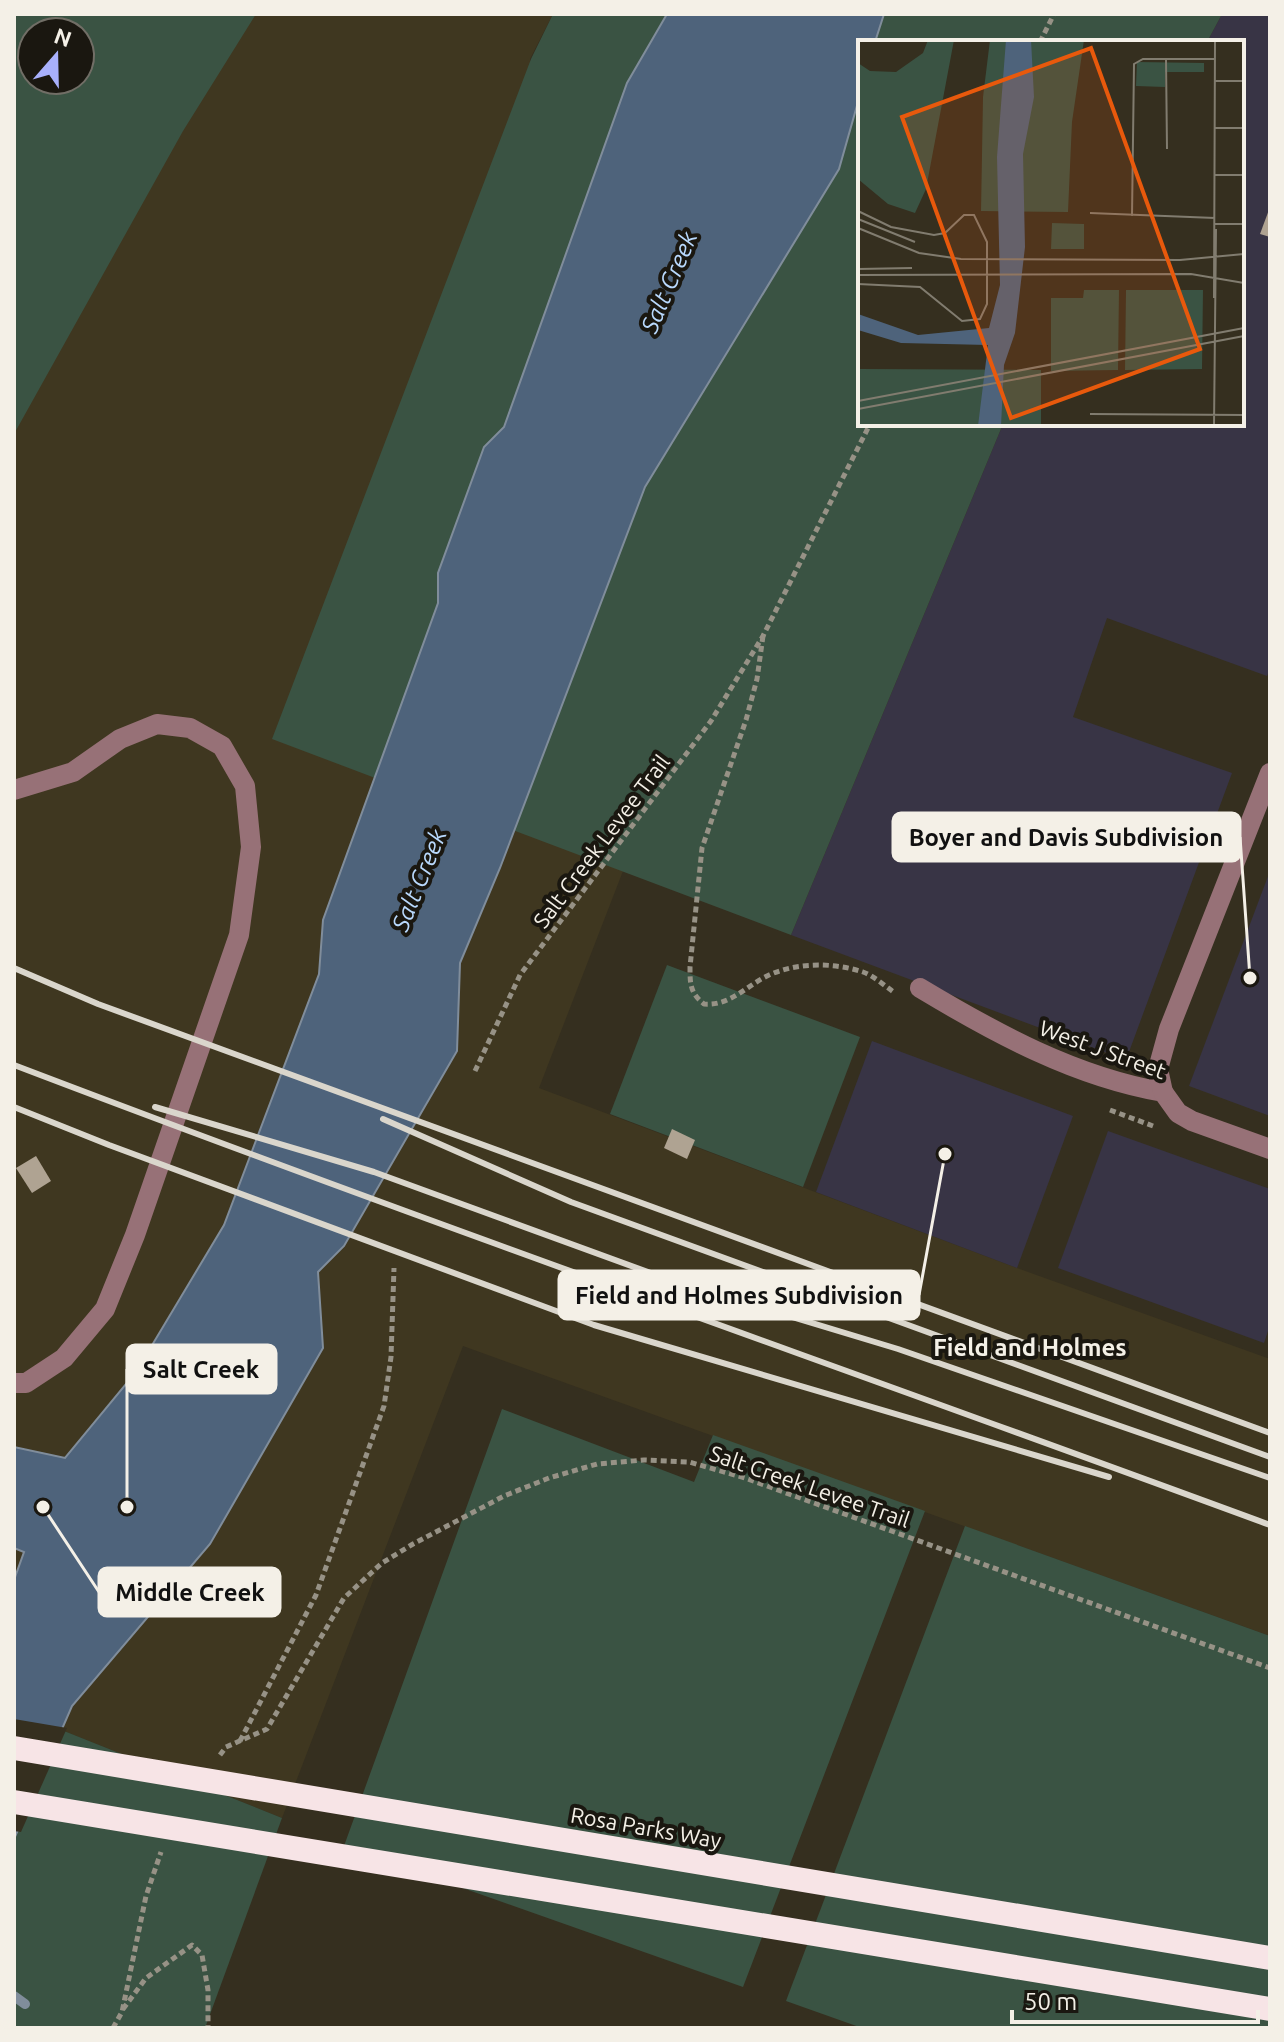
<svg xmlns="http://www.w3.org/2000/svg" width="1284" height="2042" font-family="Ubuntu,sans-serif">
  <rect width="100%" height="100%" fill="#352f1f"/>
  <path fill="#3f3720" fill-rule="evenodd" d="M14,14H553L530,59L576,851L623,871L539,1088L1017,1268L1270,1359V1636L463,1346L282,1818L14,1711ZM32,32H80V80H32Z"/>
  <g fill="#383445">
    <path d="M1222,14H1270V669L1267,676L1107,618L1073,717L1232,773L1126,1060L791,935L1003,424H1242V42H1207Z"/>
    <path d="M1270,871V1116L1189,1086Z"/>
    <path d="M872,1041L1073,1116L1017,1268L816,1192Z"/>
    <path d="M1108,1131L1270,1189V1325L1264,1343L1058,1268Z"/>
  </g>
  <g fill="#3a5343" fill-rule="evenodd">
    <path d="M14,14H256L183,131L14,434ZM32,32H80V80H32Z"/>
    <path d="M553,14H1222L1207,42H860V424H1003L791,935L272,739L531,59Z"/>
    <path d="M667,965L860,1037L803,1187L610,1114Z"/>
    <path d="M502,1409L694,1482L713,1435L925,1511L743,1987L344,1846Z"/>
    <path d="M965,1526L1270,1636V2028H862L786,2001Z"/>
    <path d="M14,1711L282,1818L205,2028H14Z"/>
  </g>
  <path fill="#4e637b" stroke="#808d9b" stroke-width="2" d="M667,14H884L875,42H860V95L839,169L645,487L500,868L460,963L457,1051L344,1246L318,1272L323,1348L210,1544L72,1706L14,1839V1580L24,1552L14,1548V1447L65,1458L136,1372L224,1225L319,974L323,920L438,603V573L484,447L504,427L627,83Z"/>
  <path fill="#352f1f" d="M14,1719L67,1728L21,1832L14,1831Z"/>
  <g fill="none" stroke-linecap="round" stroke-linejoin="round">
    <path stroke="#808d9b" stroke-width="10" d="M14,1996L25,2004"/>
  </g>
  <g fill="#afa392">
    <path d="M1270,207V237L1260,234Z"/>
    <path d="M672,1129L695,1140L687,1159L664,1148Z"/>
    <path d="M36,1156L51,1181L32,1193L16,1168Z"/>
  </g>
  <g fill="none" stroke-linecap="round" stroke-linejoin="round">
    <g stroke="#979286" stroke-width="5" stroke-dasharray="6 4" stroke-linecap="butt">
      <path d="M1040,42L1054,14"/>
      <path d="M763,636L757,679L746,720L702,848L690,967C690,984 690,993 704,1004C729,1006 744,988 765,977C794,962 833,962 863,972C874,976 885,986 895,993"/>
      <path d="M475,1071L520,975L711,721L763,636L870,424"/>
      <path d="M1110,1110L1153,1126"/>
      <path d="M240,1741L316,1595L384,1406L391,1357L394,1268"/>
      <path d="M220,1755L226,1747L267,1729L344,1598L382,1563L413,1544L504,1496L549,1478L597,1464L644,1460L689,1462L745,1478L1270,1668"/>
      <path d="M123,2009L146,1978L192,1945L202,1955L208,1990V2028"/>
      <path d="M113,2028L122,2012L146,1896L161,1852"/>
    </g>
    <g stroke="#977177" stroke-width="20">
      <path d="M14,790L73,772L120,739L157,724L190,728L222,746L245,786L251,847L239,935L135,1235L105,1309L64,1358L26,1383H14"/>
      <path d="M920,988C995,1033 1075,1077 1163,1092L1178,1113L1192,1121L1270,1149"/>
      <path d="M1163,1092L1158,1069L1169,1029L1270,773"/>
    </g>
    <g stroke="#f7e4e6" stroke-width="24">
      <path d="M14,1748L1270,1958"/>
      <path d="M14,1802L1270,2009"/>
    </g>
    <g stroke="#dad6cc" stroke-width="6">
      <path d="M14,968L98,1004L1270,1433"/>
      <path d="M14,1065C431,1224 852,1371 1270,1525"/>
      <path d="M14,1107L109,1145L594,1325L1109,1477"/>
      <path d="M155,1107L374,1172L667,1279L898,1349L1270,1478"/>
      <path d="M383,1119L571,1202L1270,1457"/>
    </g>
  </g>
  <g text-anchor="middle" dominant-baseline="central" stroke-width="8" stroke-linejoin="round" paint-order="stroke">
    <g font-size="22" fill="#f4f0e7" stroke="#1a1710">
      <text transform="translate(601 841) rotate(-53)">Salt Creek Levee Trail</text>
      <text transform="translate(1103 1049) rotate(20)">West J Street</text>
      <text transform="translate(810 1486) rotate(19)">Salt Creek Levee Trail</text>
      <text transform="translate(646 1827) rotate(10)">Rosa Parks Way</text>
    </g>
    <g font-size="24" font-style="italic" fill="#b9d9fd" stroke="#1a1710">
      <text transform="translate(669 282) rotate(-67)">Salt Creek</text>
      <text transform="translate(419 880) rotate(-68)">Salt Creek</text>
    </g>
    <g font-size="24" font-weight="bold" fill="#f4f0e7" stroke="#1a1710">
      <text x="1030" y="1347">Field and Holmes</text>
    </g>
  </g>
  <g transform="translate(858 40)">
    <rect width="386" height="386" fill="#352f1f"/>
    <path d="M70,0H96L68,149L57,173L30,164L0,139V23L12,31L38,32L65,13ZM132,0H226L214,82L210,172L123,171L125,57ZM279,22L346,23V32H307V47L278,46ZM194,183L226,184V209H193ZM226,250H261L260,330L193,331V258H225ZM268,250H345L344,329L267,330ZM0,329L183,330V386H0Z" fill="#3a5343"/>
    <path d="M148,0H173L176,57L165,114L167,207L157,293L146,325L143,386H120L130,305L43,303L0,290V274L60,295L131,288L142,245L139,117Z" fill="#4e637b"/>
    <path fill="none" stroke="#817c6f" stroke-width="2" d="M308,19L309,109M357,41H386M357,88H386M357,135H386M0,171L33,187L76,195L87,193L106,175H116L129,202V264L122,279L104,281L62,247L0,244M232,173L357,178M274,176L276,24L285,19H357M0,179L57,202M357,184H386M0,188L61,213L103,219L322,220L386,214M0,229L54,228M0,235L333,234L386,243M356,258L357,0M0,361L386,288M0,369L386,296M232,374L386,375M356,386L358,189"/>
    <path fill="#e8590c" fill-opacity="0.15" stroke="#e8590c" stroke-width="4" d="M233,8L342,309L153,378L44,77Z"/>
    <rect width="386" height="386" fill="none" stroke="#f4f0e7" stroke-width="4"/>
  </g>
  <path fill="none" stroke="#f4f0e7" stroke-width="3" d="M1250 978L1240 837M945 1154L919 1295M127 1507L127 1369M43 1507L99 1592"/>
  <g fill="#f4f0e7" stroke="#1a1710" stroke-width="3">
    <circle cx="1250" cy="978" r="8"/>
    <circle cx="945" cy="1154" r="8"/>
    <circle cx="127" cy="1507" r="8"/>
    <circle cx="43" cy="1507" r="8"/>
  </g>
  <g fill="#f4f0e7" stroke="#f4f0e7" stroke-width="3">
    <rect x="893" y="813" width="347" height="48" rx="8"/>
    <rect x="559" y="1271" width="360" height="48" rx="8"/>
    <rect x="127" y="1345" width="149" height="48" rx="8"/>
    <rect x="99" y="1568" width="181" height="48" rx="8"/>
  </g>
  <g font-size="24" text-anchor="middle" font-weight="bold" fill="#111">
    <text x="1066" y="846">Boyer and Davis Subdivision</text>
    <text x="739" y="1304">Field and Holmes Subdivision</text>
    <text x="201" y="1378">Salt Creek</text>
    <text x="190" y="1601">Middle Creek</text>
  </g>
  <rect width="1284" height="2042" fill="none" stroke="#f4f0e7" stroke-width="32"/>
  <g transform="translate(56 56) rotate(20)"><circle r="38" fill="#1a1710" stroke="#716e66" stroke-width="2"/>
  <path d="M0-6L14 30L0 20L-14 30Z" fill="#a8b0fc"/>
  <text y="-12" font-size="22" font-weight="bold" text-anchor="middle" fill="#f4f0e7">N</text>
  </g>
  <path d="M1012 2010v12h246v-12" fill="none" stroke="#f4f0e7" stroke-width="4"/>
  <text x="1024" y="2010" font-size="24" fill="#f4f0e7" stroke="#1a1710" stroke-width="6" paint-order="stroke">50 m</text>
</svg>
